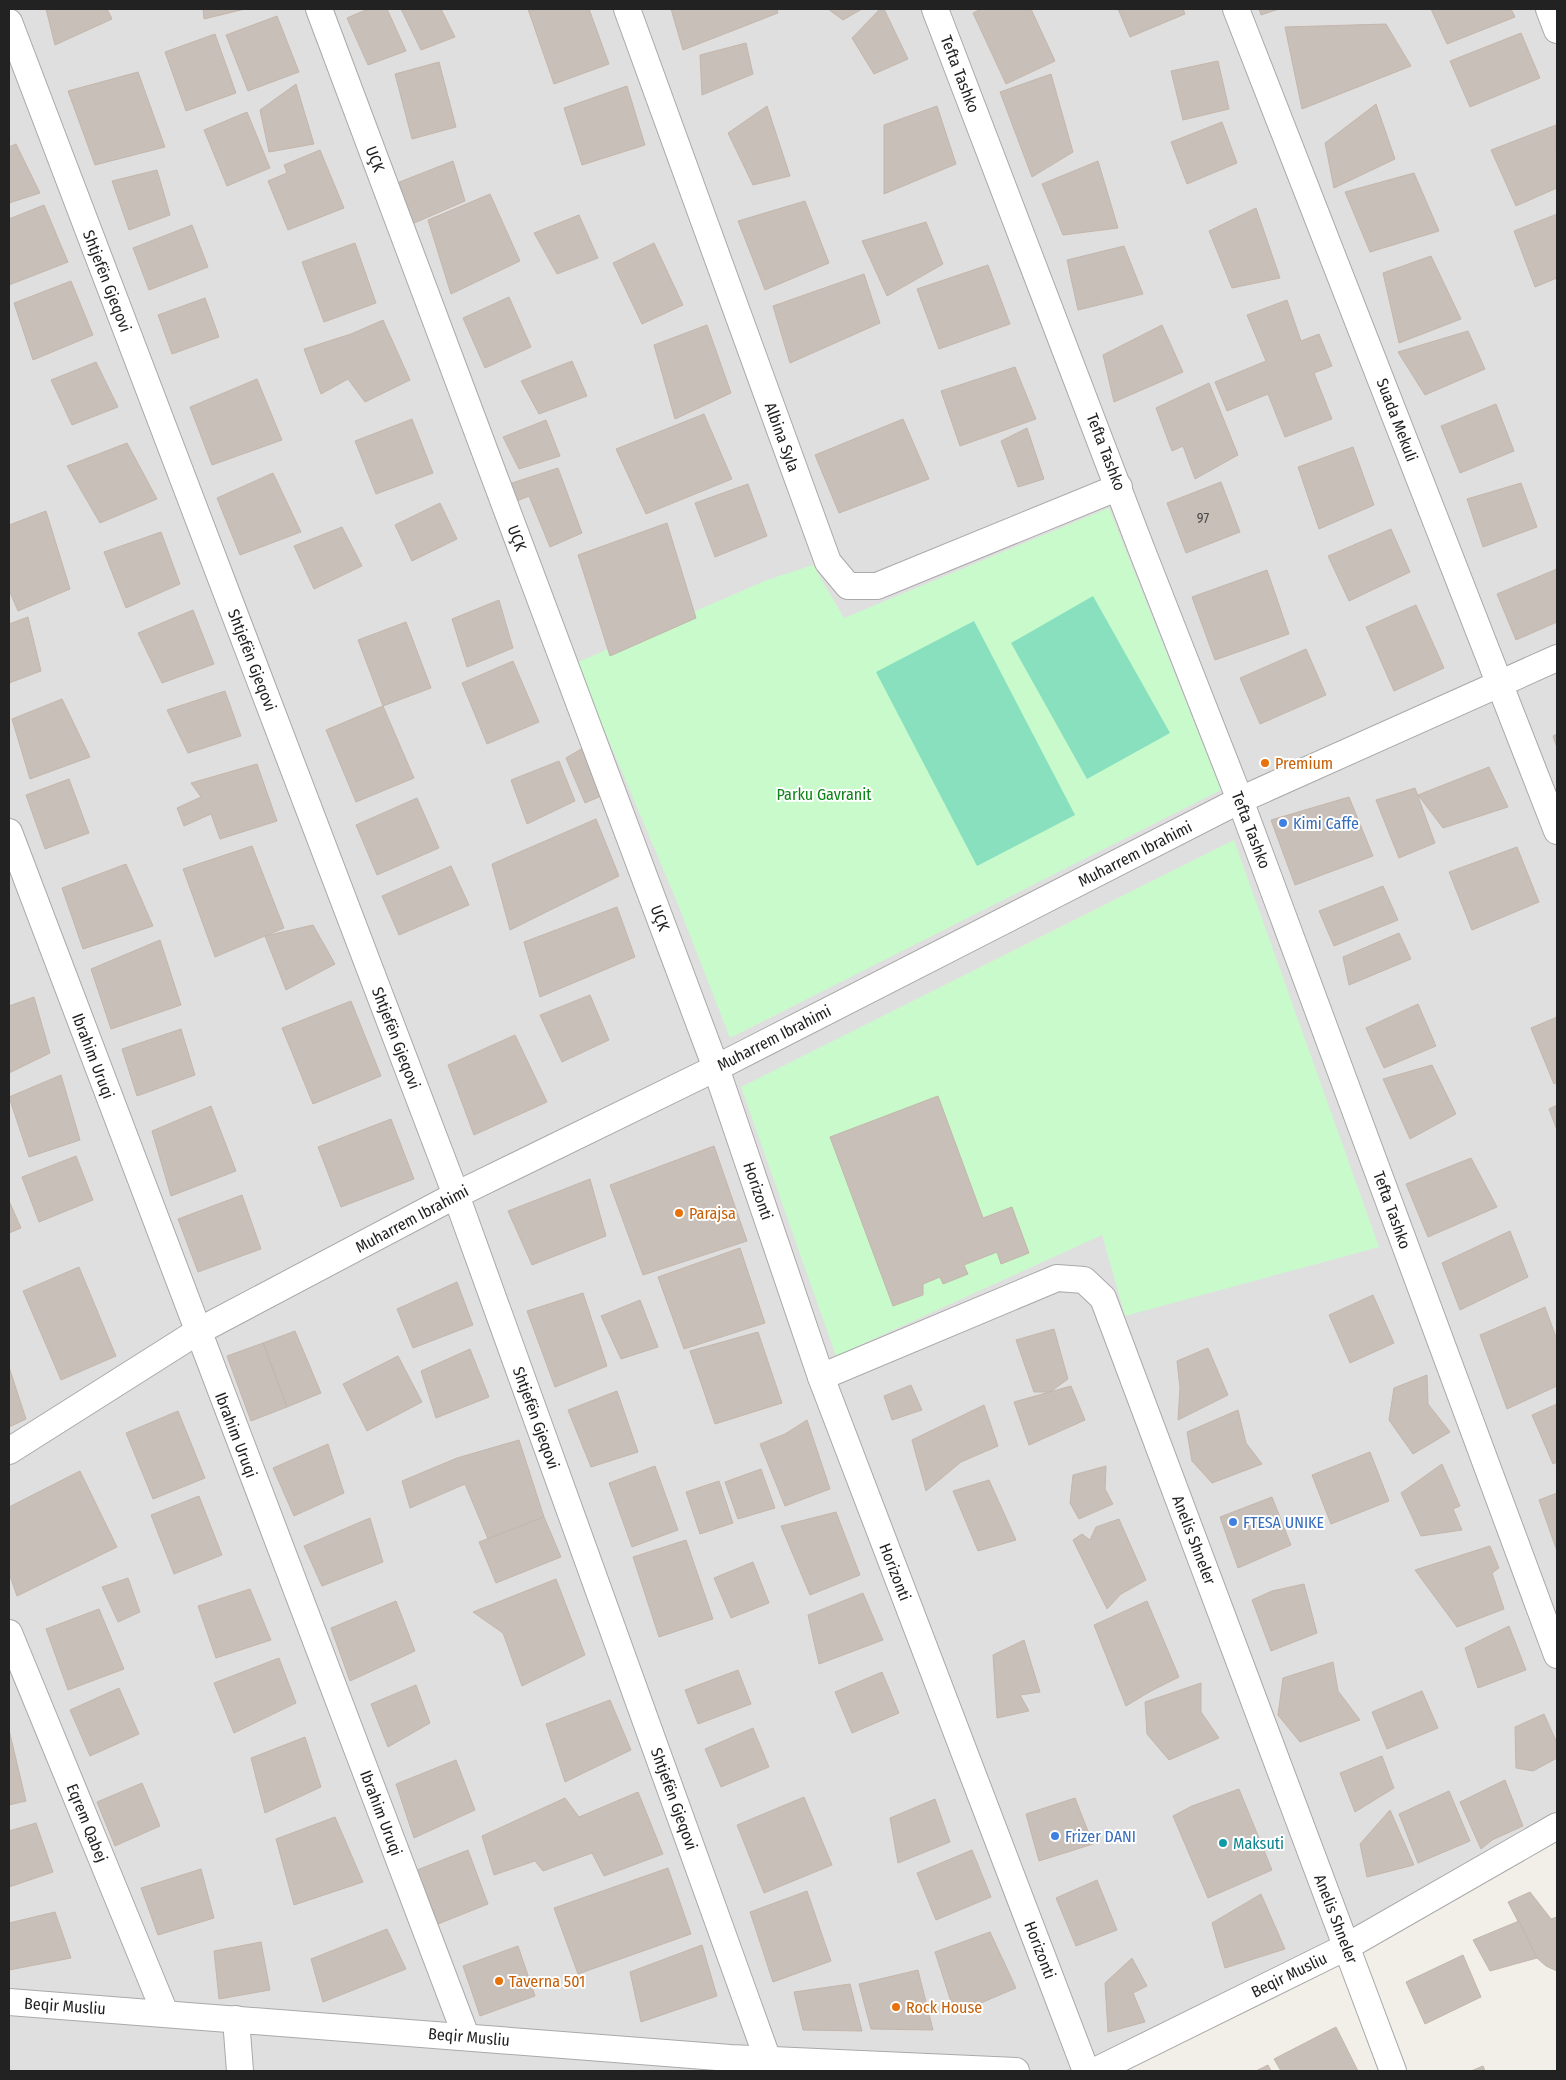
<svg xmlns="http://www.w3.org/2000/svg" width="1566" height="2080" font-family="'Fira Sans Condensed',sans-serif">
  <rect width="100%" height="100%" fill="#f2efe9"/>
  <path fill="#e0dfdf" d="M9,9H1557V1826L1095,2071H1014L730,2058L729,2071H9Z"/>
  <g fill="#c8facc">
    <path d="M1109,508L1221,790L730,1038L677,902L576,663L767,580L813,565L844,618Z"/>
    <path d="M1234,840L1379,1247L1125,1316L1102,1235L836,1356L741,1087Z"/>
  </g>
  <g fill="#88e0be">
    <path d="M1093,596L1170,733L1087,779L1011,643Z"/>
    <path d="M974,621L1075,815L977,866L876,672Z"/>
  </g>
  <g fill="#c7bfb8" stroke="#c4b6ab">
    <path d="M46,9H107L112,19L55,45Z"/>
    <path d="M203,9H245L204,19Z"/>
    <path d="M368,9H387L406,51L368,65L347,18Z"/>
    <path d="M401,9H441L455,37L421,50Z"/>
    <path d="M528,9H589L609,64L554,84Z"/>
    <path d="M671,9H777L778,13L683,50Z"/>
    <path d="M828,9H862L843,20Z"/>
    <path d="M880,9H884L908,59L874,74L852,38Z"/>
    <path d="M981,9H1031L1055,61L1006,84L973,13Z"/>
    <path d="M1118,9H1183L1185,14L1130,37Z"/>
    <path d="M1259,9H1279L1261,15Z"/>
    <path d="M1431,9H1511L1515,17L1447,44Z"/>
    <path d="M277,16L299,72L248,91L226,35Z"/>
    <path d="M1386,24L1411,66L1302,109L1285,27Z"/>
    <path d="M1521,33L1540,78L1470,107L1450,61Z"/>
    <path d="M215,34L236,93L186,111L165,52Z"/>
    <path d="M746,43L753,74L702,95L700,55Z"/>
    <path d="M1218,61L1229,109L1183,120L1171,71Z"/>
    <path d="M439,62L456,127L412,139L395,74Z"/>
    <path d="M138,72L165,147L95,165L68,91Z"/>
    <path d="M1051,74L1073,152L1032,177L1000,92Z"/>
    <path d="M296,84L314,144L269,152L260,110Z"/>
    <path d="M627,86L645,145L582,165L564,108Z"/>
    <path d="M1376,104L1395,159L1334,188L1325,143Z"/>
    <path d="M767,106L790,176L753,185L728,133Z"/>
    <path d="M937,106L956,164L884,194V125Z"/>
    <path d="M247,112L270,168L227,186L204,130Z"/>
    <path d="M1222,122L1237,163L1187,184L1171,142Z"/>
    <path d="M1556,125L1557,188L1516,206L1491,150Z"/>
    <path d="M16,144L40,193L9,203V147Z"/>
    <path d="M320,150L344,208L288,230L268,181L287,173L284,165Z"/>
    <path d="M453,161L465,201L412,224L397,183Z"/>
    <path d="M1098,161L1118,228L1063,235L1042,184Z"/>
    <path d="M157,170L170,215L129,230L112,181Z"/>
    <path d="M1414,173L1439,231L1370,252L1345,192Z"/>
    <path d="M490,194L520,261L451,294L428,220Z"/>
    <path d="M805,201L829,263L765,290L738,221Z"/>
    <path d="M44,205L68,262L9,285V219Z"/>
    <path d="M1256,208L1280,278L1232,288L1209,231Z"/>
    <path d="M1557,214V278L1535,287L1514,231Z"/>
    <path d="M579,215L598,258L557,274L534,233Z"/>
    <path d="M926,222L943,264L887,296L862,241Z"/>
    <path d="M192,225L208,267L149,290L133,248Z"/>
    <path d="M355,243L376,303L324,322L302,262Z"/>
    <path d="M654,243L683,305L642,324L613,263Z"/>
    <path d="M1124,246L1143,294L1078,310L1067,260Z"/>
    <path d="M1431,256L1461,319L1399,343L1383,273Z"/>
    <path d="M988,265L1010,324L939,349L917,289Z"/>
    <path d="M864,274L880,323L790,363L773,306Z"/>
    <path d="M71,281L93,335L33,360L14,303Z"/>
    <path d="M509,297L531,347L485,368L463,318Z"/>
    <path d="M205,298L219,337L172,354L158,315Z"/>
    <path d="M1287,300L1301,341L1319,334L1332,366L1314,373L1332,419L1285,437L1268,394L1227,411L1215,382L1266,361L1247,315Z"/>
    <path d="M383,320L410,380L365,402L348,379L321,394L304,349L351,334Z"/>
    <path d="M707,325L731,393L675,419L654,345Z"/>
    <path d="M1162,325L1183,372L1114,402L1103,355Z"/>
    <path d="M1468,331L1485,369L1425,395L1398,352Z"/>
    <path d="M572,361L587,396L539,414L521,381Z"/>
    <path d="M96,362L118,407L72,425L51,380Z"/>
    <path d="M1015,367L1036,419L960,446L941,391Z"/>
    <path d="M257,379L282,440L212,465L190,407Z"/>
    <path d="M1209,383L1238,455L1195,479L1183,446L1172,451L1156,408Z"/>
    <path d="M1496,404L1514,451L1460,473L1441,426Z"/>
    <path d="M704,414L732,479L646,514L616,449Z"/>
    <path d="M412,419L433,473L376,494L355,441Z"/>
    <path d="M903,419L929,479L839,513L815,455Z"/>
    <path d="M546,420L560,456L519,469L503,437Z"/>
    <path d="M1027,428L1044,479L1018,487L1001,441Z"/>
    <path d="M127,443L157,499L100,523L67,466Z"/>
    <path d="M1353,447L1374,505L1319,529L1298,467Z"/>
    <path d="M558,468L582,533L550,547L529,496L517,501L509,484Z"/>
    <path d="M273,473L301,532L240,555L217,498Z"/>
    <path d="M1221,482L1240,532L1186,553L1167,503Z"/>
    <path d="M1521,483L1537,527L1483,547L1467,499Z"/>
    <path d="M748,484L767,536L715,557L695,503Z"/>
    <path d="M440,503L457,539L412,561L395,525Z"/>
    <path d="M46,511L70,589L18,611L9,590V525Z"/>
    <path d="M667,523L696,618L610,656L578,555Z"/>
    <path d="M342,527L362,566L314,589L294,546Z"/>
    <path d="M1391,529L1410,572L1349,601L1328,556Z"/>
    <path d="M161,532L180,584L126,608L104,552Z"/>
    <path d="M1557,569V622L1516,640L1497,594Z"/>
    <path d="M1267,570L1289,634L1215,660L1192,597Z"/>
    <path d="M499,600L513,648L467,667L452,619Z"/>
    <path d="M1416,605L1444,668L1394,691L1366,627Z"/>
    <path d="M193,610L214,664L162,683L138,633Z"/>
    <path d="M28,617L41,671L9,683V624Z"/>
    <path d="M406,622L431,688L383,706L358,640Z"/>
    <path d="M1306,649L1326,695L1260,724L1240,678Z"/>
    <path d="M513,661L539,722L487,744L462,683Z"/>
    <path d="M225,691L241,736L188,753L167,710Z"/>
    <path d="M62,699L90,757L30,779L12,719Z"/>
    <path d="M383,706L414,778L356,802L326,730Z"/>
    <path d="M1557,734V748L1553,736Z"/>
    <path d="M586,746L606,794L585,803L566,758Z"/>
    <path d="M559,761L575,801L527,824L511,780Z"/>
    <path d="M257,764L277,821L220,839L211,814L184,826L177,808L201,797L191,783Z"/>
    <path d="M1489,767L1508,807L1443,828L1418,795Z"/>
    <path d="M69,779L89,833L45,849L26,795Z"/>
    <path d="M1415,788L1435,843L1399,858L1376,800Z"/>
    <path d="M1349,797L1373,856L1295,885L1271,820Z"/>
    <path d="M417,798L439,848L377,875L356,825Z"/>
    <path d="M596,819L619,876L510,930L492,864Z"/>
    <path d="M252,846L284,928L215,957L183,869Z"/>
    <path d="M1517,847L1539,902L1472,930L1449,872Z"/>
    <path d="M126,864L153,926L83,949L62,888Z"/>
    <path d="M451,866L469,905L399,935L382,896Z"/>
    <path d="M1383,886L1398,920L1334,946L1319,911Z"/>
    <path d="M617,907L635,957L540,997L524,942Z"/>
    <path d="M313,925L335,964L286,990L265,936Z"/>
    <path d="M1399,933L1411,959L1349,985L1343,957Z"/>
    <path d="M160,940L181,1005L111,1029L91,969Z"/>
    <path d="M590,995L609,1040L562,1062L540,1015Z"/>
    <path d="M34,997L50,1053L9,1073V1006Z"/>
    <path d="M351,1001L381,1076L313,1104L282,1028Z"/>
    <path d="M1418,1004L1436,1046L1384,1068L1366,1028Z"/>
    <path d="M1557,1017V1082L1554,1084L1531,1028Z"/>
    <path d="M181,1029L195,1075L137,1096L122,1049Z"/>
    <path d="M515,1035L547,1102L474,1135L448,1065Z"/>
    <path d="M1432,1065L1456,1114L1410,1139L1383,1079Z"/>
    <path d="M61,1075L80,1140L29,1157L9,1097Z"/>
    <path d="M938,1096L983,1218L1012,1207L1029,1253L1001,1264L997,1252L964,1265L968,1274L943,1284L940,1277L923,1284V1295L893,1306L830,1137Z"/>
    <path d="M1557,1105V1130L1549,1109Z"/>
    <path d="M211,1106L236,1171L171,1196L152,1131Z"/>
    <path d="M391,1119L414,1179L341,1207L318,1147Z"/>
    <path d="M714,1146L747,1241L643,1275L610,1185Z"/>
    <path d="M76,1156L93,1200L39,1222L22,1177Z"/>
    <path d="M1471,1158L1497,1207L1428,1237L1406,1184Z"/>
    <path d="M590,1179L606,1236L532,1265L508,1211Z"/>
    <path d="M242,1195L261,1249L198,1272L178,1219Z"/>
    <path d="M9,1201L21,1228L9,1233Z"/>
    <path d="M1510,1231L1528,1277L1460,1310L1442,1263Z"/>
    <path d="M740,1248L765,1323L684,1349L658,1277Z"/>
    <path d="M79,1267L116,1356L61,1380L23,1291Z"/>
    <path d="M457,1282L473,1325L413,1348L397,1309Z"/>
    <path d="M583,1293L607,1366L555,1387L527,1311Z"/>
    <path d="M1373,1295L1394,1343L1350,1363L1329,1315Z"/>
    <path d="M640,1300L658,1347L621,1359L601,1316Z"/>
    <path d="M1545,1307L1557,1340V1386L1507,1409L1480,1335Z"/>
    <path d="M1054,1329L1068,1379L1050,1392H1034L1016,1340Z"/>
    <path d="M295,1331L321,1393L287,1407L263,1343Z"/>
    <path d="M758,1332L782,1403L715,1424L690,1351Z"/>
    <path d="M263,1343L287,1407L251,1421L227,1356Z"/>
    <path d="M1208,1348L1228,1395L1178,1420L1180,1388L1177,1361Z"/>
    <path d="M470,1349L489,1397L436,1418L421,1371Z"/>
    <path d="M398,1356L422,1402L367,1431L343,1384Z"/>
    <path d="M9,1367L26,1419L9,1427Z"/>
    <path d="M1427,1375L1428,1404L1450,1432L1413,1454L1389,1420L1394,1388Z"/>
    <path d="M911,1385L922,1410L892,1420L884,1396Z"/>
    <path d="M1071,1386L1085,1420L1029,1445L1014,1402Z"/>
    <path d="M617,1391L638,1452L591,1467L568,1410Z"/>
    <path d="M1557,1404V1462L1553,1464L1532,1415Z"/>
    <path d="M984,1405L998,1446L961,1462L926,1491L912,1440Z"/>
    <path d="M1238,1410L1246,1443L1262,1464L1212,1483L1192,1461L1187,1432Z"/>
    <path d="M178,1411L205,1478L153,1499L126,1433Z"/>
    <path d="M807,1420L830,1489L785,1506L760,1444L785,1434Z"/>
    <path d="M519,1440L544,1517L488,1539L465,1484L410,1508L402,1481L457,1458Z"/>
    <path d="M328,1444L344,1493L294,1516L273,1468Z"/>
    <path d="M1370,1452L1389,1501L1331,1524L1312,1475Z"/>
    <path d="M1442,1464L1460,1506L1453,1509L1462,1530L1421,1536L1401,1493Z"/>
    <path d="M655,1466L678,1530L632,1547L609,1483Z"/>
    <path d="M1106,1466L1105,1489L1113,1504L1079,1519L1070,1503L1073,1475Z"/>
    <path d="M761,1469L775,1508L738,1519L725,1482Z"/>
    <path d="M80,1471L117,1547L17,1596L9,1573V1507Z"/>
    <path d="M989,1480L1016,1540L978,1551L953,1491Z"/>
    <path d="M719,1481L733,1523L700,1534L686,1492Z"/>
    <path d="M1557,1493V1551L1539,1500Z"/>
    <path d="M199,1496L222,1555L174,1574L151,1515Z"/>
    <path d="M1272,1497L1291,1545L1238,1568L1220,1517Z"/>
    <path d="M836,1512L860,1575L810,1595L781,1526Z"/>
    <path d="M544,1517L561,1557L496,1583L479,1542Z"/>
    <path d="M370,1518L383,1562L322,1586L304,1546Z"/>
    <path d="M1119,1519L1146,1580L1121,1594L1107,1609L1073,1540L1082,1534L1090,1540L1096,1527Z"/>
    <path d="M686,1540L713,1619L659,1637L633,1557Z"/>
    <path d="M1490,1546L1499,1568L1492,1573L1504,1609L1457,1627L1415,1570Z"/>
    <path d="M753,1562L769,1603L731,1618L714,1578Z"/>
    <path d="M128,1578L140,1612L118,1622L102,1587Z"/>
    <path d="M556,1579L585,1655L522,1686L503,1633L473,1612Z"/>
    <path d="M1304,1584L1317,1633L1271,1651L1252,1600L1272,1591Z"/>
    <path d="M250,1589L271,1640L216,1658L198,1606Z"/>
    <path d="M863,1593L883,1640L819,1664L808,1615Z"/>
    <path d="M396,1601L415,1651L350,1681L331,1628Z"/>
    <path d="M1147,1601L1179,1677L1151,1691L1126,1706L1094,1625Z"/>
    <path d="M99,1609L124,1669L68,1690L46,1629Z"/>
    <path d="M1509,1626L1526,1670L1478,1688L1465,1648Z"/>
    <path d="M1024,1640L1040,1692L1020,1695L1029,1711L997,1718L993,1655Z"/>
    <path d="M279,1658L296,1703L234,1733L214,1683Z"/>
    <path d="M1333,1662L1338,1691L1360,1720L1300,1742L1278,1715L1283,1678Z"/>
    <path d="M738,1670L751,1704L698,1724L685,1690Z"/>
    <path d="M882,1672L899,1713L852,1733L835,1692Z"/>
    <path d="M1201,1683V1712L1219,1738L1169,1760L1147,1734L1145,1702Z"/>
    <path d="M416,1685L430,1723L388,1747L371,1704Z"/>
    <path d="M119,1688L139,1734L90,1756L70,1710Z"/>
    <path d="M1422,1691L1438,1728L1387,1749L1372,1712Z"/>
    <path d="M610,1700L631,1750L565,1782L546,1724Z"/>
    <path d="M1544,1714L1557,1743V1758L1533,1771L1516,1768L1515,1727Z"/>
    <path d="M753,1728L769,1767L721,1787L705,1749Z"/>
    <path d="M9,1730L26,1801L9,1805Z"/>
    <path d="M305,1737L321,1787L265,1813L251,1758Z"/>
    <path d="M1382,1756L1394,1788L1355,1812L1340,1773Z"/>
    <path d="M456,1760L475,1810L414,1838L396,1784Z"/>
    <path d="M1505,1780L1523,1826L1492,1840L1481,1849L1460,1802Z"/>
    <path d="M142,1783L160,1826L115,1846L97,1802Z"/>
    <path d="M1239,1789L1272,1870L1208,1898L1173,1816L1192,1806Z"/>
    <path d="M1449,1791L1470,1841L1418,1863L1399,1814Z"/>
    <path d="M638,1792L663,1854L604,1876L592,1853L543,1871L535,1861L494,1875L482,1836L565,1798L579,1817Z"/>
    <path d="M804,1797L832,1865L764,1893L737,1825Z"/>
    <path d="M1075,1798L1093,1844L1039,1861L1026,1814Z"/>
    <path d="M935,1799L950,1842L898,1863L890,1818Z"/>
    <path d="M1390,1810L1414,1865L1367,1877L1360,1844Z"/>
    <path d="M335,1817L363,1882L294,1905L276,1839Z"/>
    <path d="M36,1823L53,1872L9,1887V1831Z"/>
    <path d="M468,1850L488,1904L433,1926L412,1872Z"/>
    <path d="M972,1850L991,1897L936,1920L917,1873Z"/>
    <path d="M668,1868L691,1934L578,1974L554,1908Z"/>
    <path d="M201,1869L214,1918L158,1935L141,1888Z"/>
    <path d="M1097,1880L1117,1930L1076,1946L1056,1898Z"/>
    <path d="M807,1891L831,1961L773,1982L750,1912Z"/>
    <path d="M1530,1892L1551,1919L1557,1917V1971L1546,1966L1537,1958L1508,1902Z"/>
    <path d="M1261,1894L1285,1949L1225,1968L1212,1923Z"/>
    <path d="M55,1912L71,1958L9,1970V1923Z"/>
    <path d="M1519,1921L1537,1958L1490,1971L1473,1940Z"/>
    <path d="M387,1929L406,1969L323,2002L311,1959Z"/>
    <path d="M990,1932L1016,1988L955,2014L935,1952Z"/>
    <path d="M261,1942L270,1990L219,1999L214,1951Z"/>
    <path d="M702,1945L717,1996L641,2022L630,1972Z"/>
    <path d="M518,1946L535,1996L480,2016L463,1966Z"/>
    <path d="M1463,1955L1481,1997L1425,2024L1406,1982Z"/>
    <path d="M1132,1958L1147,1986L1133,1993L1145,2022L1108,2032L1105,1983Z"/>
    <path d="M918,1970L933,2030L871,2029L859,1984Z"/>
    <path d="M850,1984L862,2031L803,2030L794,1992Z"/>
    <path d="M1336,2027L1358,2071H1281L1274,2059Z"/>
    <path d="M1268,2065L1271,2071H1256Z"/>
    <path d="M1483,2066L1485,2071H1471Z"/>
  </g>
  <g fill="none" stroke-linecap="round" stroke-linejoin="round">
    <g stroke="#a9a9a9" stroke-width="28">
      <g id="street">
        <path d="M319,9L716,1068L821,1377L1086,2071"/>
        <path d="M627,9L828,562L848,586H877L1119,487"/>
        <path d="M935,9L1141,548L1240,800L1557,1655"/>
        <path d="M1236,9L1557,831"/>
        <path d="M1549,9L1557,30"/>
        <path d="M9,22L456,1195L768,2060"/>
        <path d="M9,832L466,2036"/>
        <path d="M821,1377L1057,1278L1084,1280L1103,1298L1393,2071"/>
        <path d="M9,1451L197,1332L456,1195L716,1068L1240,800L1557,658"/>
        <path d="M9,1633L165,2013"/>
        <path d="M9,2002L730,2058L1016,2071"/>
        <path d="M236,2019L240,2071"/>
        <path d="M1095,2071L1346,1947L1557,1826"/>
      </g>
    </g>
    <use href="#street" stroke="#fff" stroke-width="26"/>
  </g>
  <g fill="#e8710a" stroke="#fff" stroke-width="2">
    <circle cx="1265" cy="763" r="5"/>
    <circle cx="679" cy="1213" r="5"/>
    <circle cx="499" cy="1981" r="5"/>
    <circle cx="896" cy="2007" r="5"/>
  </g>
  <g fill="#3f7fe0" stroke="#fff" stroke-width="2">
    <circle cx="1283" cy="823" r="5"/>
    <circle cx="1233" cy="1522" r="5"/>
    <circle cx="1055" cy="1836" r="5"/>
  </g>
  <circle fill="#0f9aa8" stroke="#fff" stroke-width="2" cx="1223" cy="1843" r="5"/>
  <g text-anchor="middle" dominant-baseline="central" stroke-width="4" stroke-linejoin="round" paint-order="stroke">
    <g font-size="14" fill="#4b4948">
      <text x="1203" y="518">97</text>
    </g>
    <g font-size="16" fill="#222" stroke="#fff">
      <text transform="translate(960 74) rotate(69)">Tefta Tashko</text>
      <text transform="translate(375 159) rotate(69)">UÇK</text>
      <text transform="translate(107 281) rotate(69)">Shtjefën Gjeqovi</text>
      <text transform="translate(1397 420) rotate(69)">Suada Mekuli</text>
      <text transform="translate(782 437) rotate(70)">Albina Syla</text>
      <text transform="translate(1106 452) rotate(69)">Tefta Tashko</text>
      <text transform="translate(517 538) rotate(69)">UÇK</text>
      <text transform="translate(252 660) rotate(69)">Shtjefën Gjeqovi</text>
      <text transform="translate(1251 830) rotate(69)">Tefta Tashko</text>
      <text transform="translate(1135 854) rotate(-27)">Muharrem Ibrahimi</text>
      <text transform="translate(660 918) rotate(69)">UÇK</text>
      <text transform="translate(396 1038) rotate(69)">Shtjefën Gjeqovi</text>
      <text transform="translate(774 1038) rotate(-27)">Muharrem Ibrahimi</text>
      <text transform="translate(93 1056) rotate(69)">Ibrahim Uruqi</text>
      <text transform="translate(758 1191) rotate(71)">Horizonti</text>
      <text transform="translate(1392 1210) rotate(70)">Tefta Tashko</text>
      <text transform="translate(412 1219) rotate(-28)">Muharrem Ibrahimi</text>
      <text transform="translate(536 1418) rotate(70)">Shtjefën Gjeqovi</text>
      <text transform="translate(236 1435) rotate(69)">Ibrahim Uruqi</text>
      <text transform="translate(1194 1540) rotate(69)">Anelis Shneler</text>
      <text transform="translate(895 1572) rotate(69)">Horizonti</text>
      <text transform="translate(674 1799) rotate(70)">Shtjefën Gjeqovi</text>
      <text transform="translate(381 1813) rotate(69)">Ibrahim Uruqi</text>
      <text transform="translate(87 1823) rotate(68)">Eqrem Qabej</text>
      <text transform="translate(1336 1919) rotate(69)">Anelis Shneler</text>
      <text transform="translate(1040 1950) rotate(69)">Horizonti</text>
      <text transform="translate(1289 1975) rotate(-26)">Beqir Musliu</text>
      <text transform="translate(65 2006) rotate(4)">Beqir Musliu</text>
      <text transform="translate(469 2037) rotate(5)">Beqir Musliu</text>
    </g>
    <g font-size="16" fill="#c56008" stroke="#fff" text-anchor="start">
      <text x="1275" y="763">Premium</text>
      <text x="689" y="1213">Parajsa</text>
      <text x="509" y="1981">Taverna 501</text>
      <text x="906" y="2007">Rock House</text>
    </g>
    <g font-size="16" fill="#0c8416" stroke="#fff">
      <text x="824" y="794">Parku Gavranit</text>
    </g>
    <g font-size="16" fill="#366cbe" stroke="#fff" text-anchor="start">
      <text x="1293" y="823">Kimi Caffe</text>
      <text x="1243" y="1522">FTESA UNIKE</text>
      <text x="1065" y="1836">Frizer DANI</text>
    </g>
    <g font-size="16" fill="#0d838f" stroke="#fff" text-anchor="start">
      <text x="1233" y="1843">Maksuti</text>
    </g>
  </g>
  <rect width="1566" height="2080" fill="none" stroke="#222222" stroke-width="20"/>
</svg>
